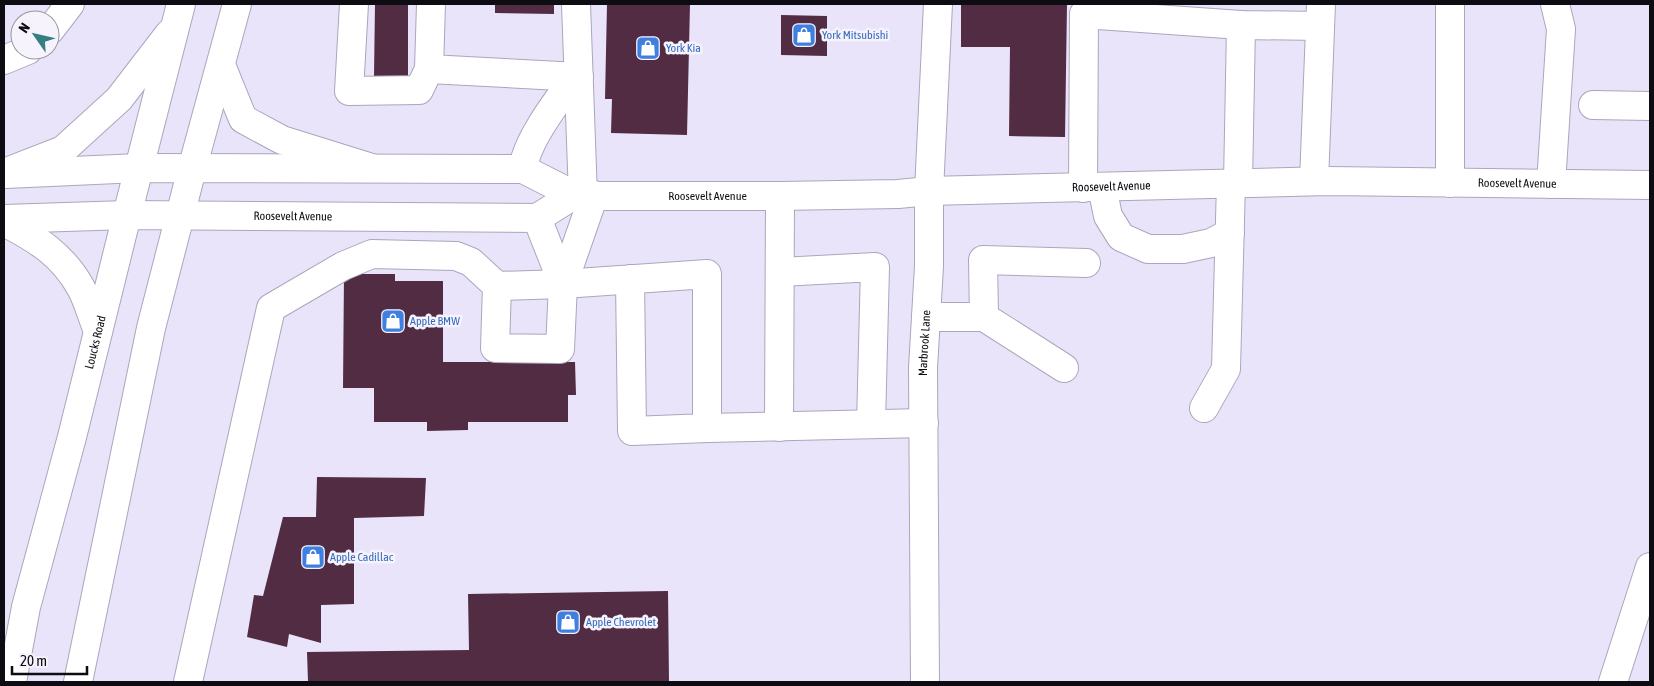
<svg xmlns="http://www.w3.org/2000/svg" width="1654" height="686" font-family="'Asap Condensed',sans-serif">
  <rect width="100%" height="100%" fill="#e9e4fa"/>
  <g fill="#512c43">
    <path d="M375,4H408V76H374Z"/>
    <path d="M495,4H554V14L495,13Z"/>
    <path d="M607,4H690L687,135L611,133L612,99H605Z"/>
    <path d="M961,4H1067L1065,137L1009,136L1010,47H961Z"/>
    <path d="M781,15L827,16V56L781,55Z"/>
    <path d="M344,274H395V281H443V362H575L576,395H568V422H468V430L427,431V422H374V388H343Z"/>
    <path d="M317,477L426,478L424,516L354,518V604L321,605V643L289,634L287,647L247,637L254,595L263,596L283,517H316Z"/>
    <path d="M668,591L669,682H308L307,652L469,650L468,594Z"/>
  </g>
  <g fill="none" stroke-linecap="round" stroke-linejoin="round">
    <g stroke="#aba6bb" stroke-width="30">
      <g id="minor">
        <path d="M354,4L349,91L419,90L429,69"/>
        <path d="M431,4L429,69L579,77"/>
        <path d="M576,4L583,196"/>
        <path d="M50,30L70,4"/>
        <path d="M4,60L28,50"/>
        <path d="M1593,105L1650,106"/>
        <path d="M523,169C526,141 558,100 575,77"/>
        <path d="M1314,181L1321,4"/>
        <path d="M1238,183L1241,25"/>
        <path d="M1450,183V4"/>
        <path d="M1551,184L1561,29L1555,4"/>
        <path d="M1102,187L1108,216L1121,237L1148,249H1183L1211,243L1230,233"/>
        <path d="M1083,188L1084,14L1241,25L1320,26"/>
        <path d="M537,218L563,284"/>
        <path d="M780,272L875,267L871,424"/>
        <path d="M497,286L495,348L560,349L563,284L594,195"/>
        <path d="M926,317H984L983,260L1086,263"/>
        <path d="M984,317L1064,368"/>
        <path d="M1204,408L1226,369L1231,183"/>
        <path d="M779,427L780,196"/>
        <path d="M707,428L924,423"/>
        <path d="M188,682L271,308L343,266L372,254L456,256L471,262L497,286L563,284L707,274V428L632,431L630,279"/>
        <path id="s1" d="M925,682L923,368L929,266V191L938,4"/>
        <path d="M1613,682L1650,567"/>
      </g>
    </g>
    <g stroke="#aba6bb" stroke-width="30">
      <g id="major">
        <path id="s2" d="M6,174L139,168L523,169L574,195L583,196H780L898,194L929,191L1329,181L1650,185"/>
        <path id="s3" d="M4,219L127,215L537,218L574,195"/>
      </g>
    </g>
    <g stroke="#aba6bb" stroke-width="30">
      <g id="highway">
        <path d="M221,65L243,119L282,140L372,168"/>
        <path d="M4,173L63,150L119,99L169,34"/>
        <path d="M4,222C37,239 62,254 81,288C88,301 92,317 98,331"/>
        <path id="s4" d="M12,682L26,607L72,437L127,215L181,4"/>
        <path d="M78,682L151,328L192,169L237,4"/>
      </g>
    </g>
    <use href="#minor" stroke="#fff" stroke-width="28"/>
    <use href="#major" stroke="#fff" stroke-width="28"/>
    <use href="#highway" stroke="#fff" stroke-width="28"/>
  </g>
  <defs>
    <g id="shop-square" transform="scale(1.25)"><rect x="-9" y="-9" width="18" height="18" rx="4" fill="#3f7fe0" stroke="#f6f3fc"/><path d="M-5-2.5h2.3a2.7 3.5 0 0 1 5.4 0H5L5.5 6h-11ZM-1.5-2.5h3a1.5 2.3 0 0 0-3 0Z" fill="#fff"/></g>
  </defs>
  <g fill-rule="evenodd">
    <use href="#shop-square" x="804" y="35"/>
    <use href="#shop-square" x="648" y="48"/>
    <use href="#shop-square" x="393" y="321"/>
    <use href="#shop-square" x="313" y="557"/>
    <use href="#shop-square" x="568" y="622"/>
  </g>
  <g text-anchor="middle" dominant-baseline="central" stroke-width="5" stroke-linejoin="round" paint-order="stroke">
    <g font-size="12" fill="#366cbe" stroke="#f6f3fc" text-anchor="start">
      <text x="822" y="35">York Mitsubishi</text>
      <text x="666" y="48">York Kia</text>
      <text x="410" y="321">Apple BMW</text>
      <text x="330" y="557">Apple Cadillac</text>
      <text x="586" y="622">Apple Chevrolet</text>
    </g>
    <g font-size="12" fill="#0e0c13" stroke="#f6f3fc">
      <text stroke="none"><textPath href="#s2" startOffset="1518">Roosevelt Avenue</textPath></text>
      <text stroke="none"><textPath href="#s2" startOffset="1112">Roosevelt Avenue</textPath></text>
      <text stroke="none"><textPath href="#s2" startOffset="708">Roosevelt Avenue</textPath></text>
      <text stroke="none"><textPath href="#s3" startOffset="289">Roosevelt Avenue</textPath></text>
      <text stroke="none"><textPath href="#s4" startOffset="350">Loucks Road</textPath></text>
      <text stroke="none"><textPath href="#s1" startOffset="339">Marbrook Lane</textPath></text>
    </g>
  </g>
  <rect width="1654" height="686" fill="none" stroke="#0e0c13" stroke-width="10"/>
  <g transform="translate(35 35) rotate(304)"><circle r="24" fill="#f6f3fc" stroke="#99979f"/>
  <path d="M0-4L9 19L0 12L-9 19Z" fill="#357e82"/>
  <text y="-8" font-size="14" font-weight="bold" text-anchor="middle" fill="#0e0c13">N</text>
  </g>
  <path d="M12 666v8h75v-8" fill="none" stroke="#0e0c13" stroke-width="2.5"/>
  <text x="20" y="666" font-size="15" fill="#0e0c13" stroke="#f6f3fc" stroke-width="4" paint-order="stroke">20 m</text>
</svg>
